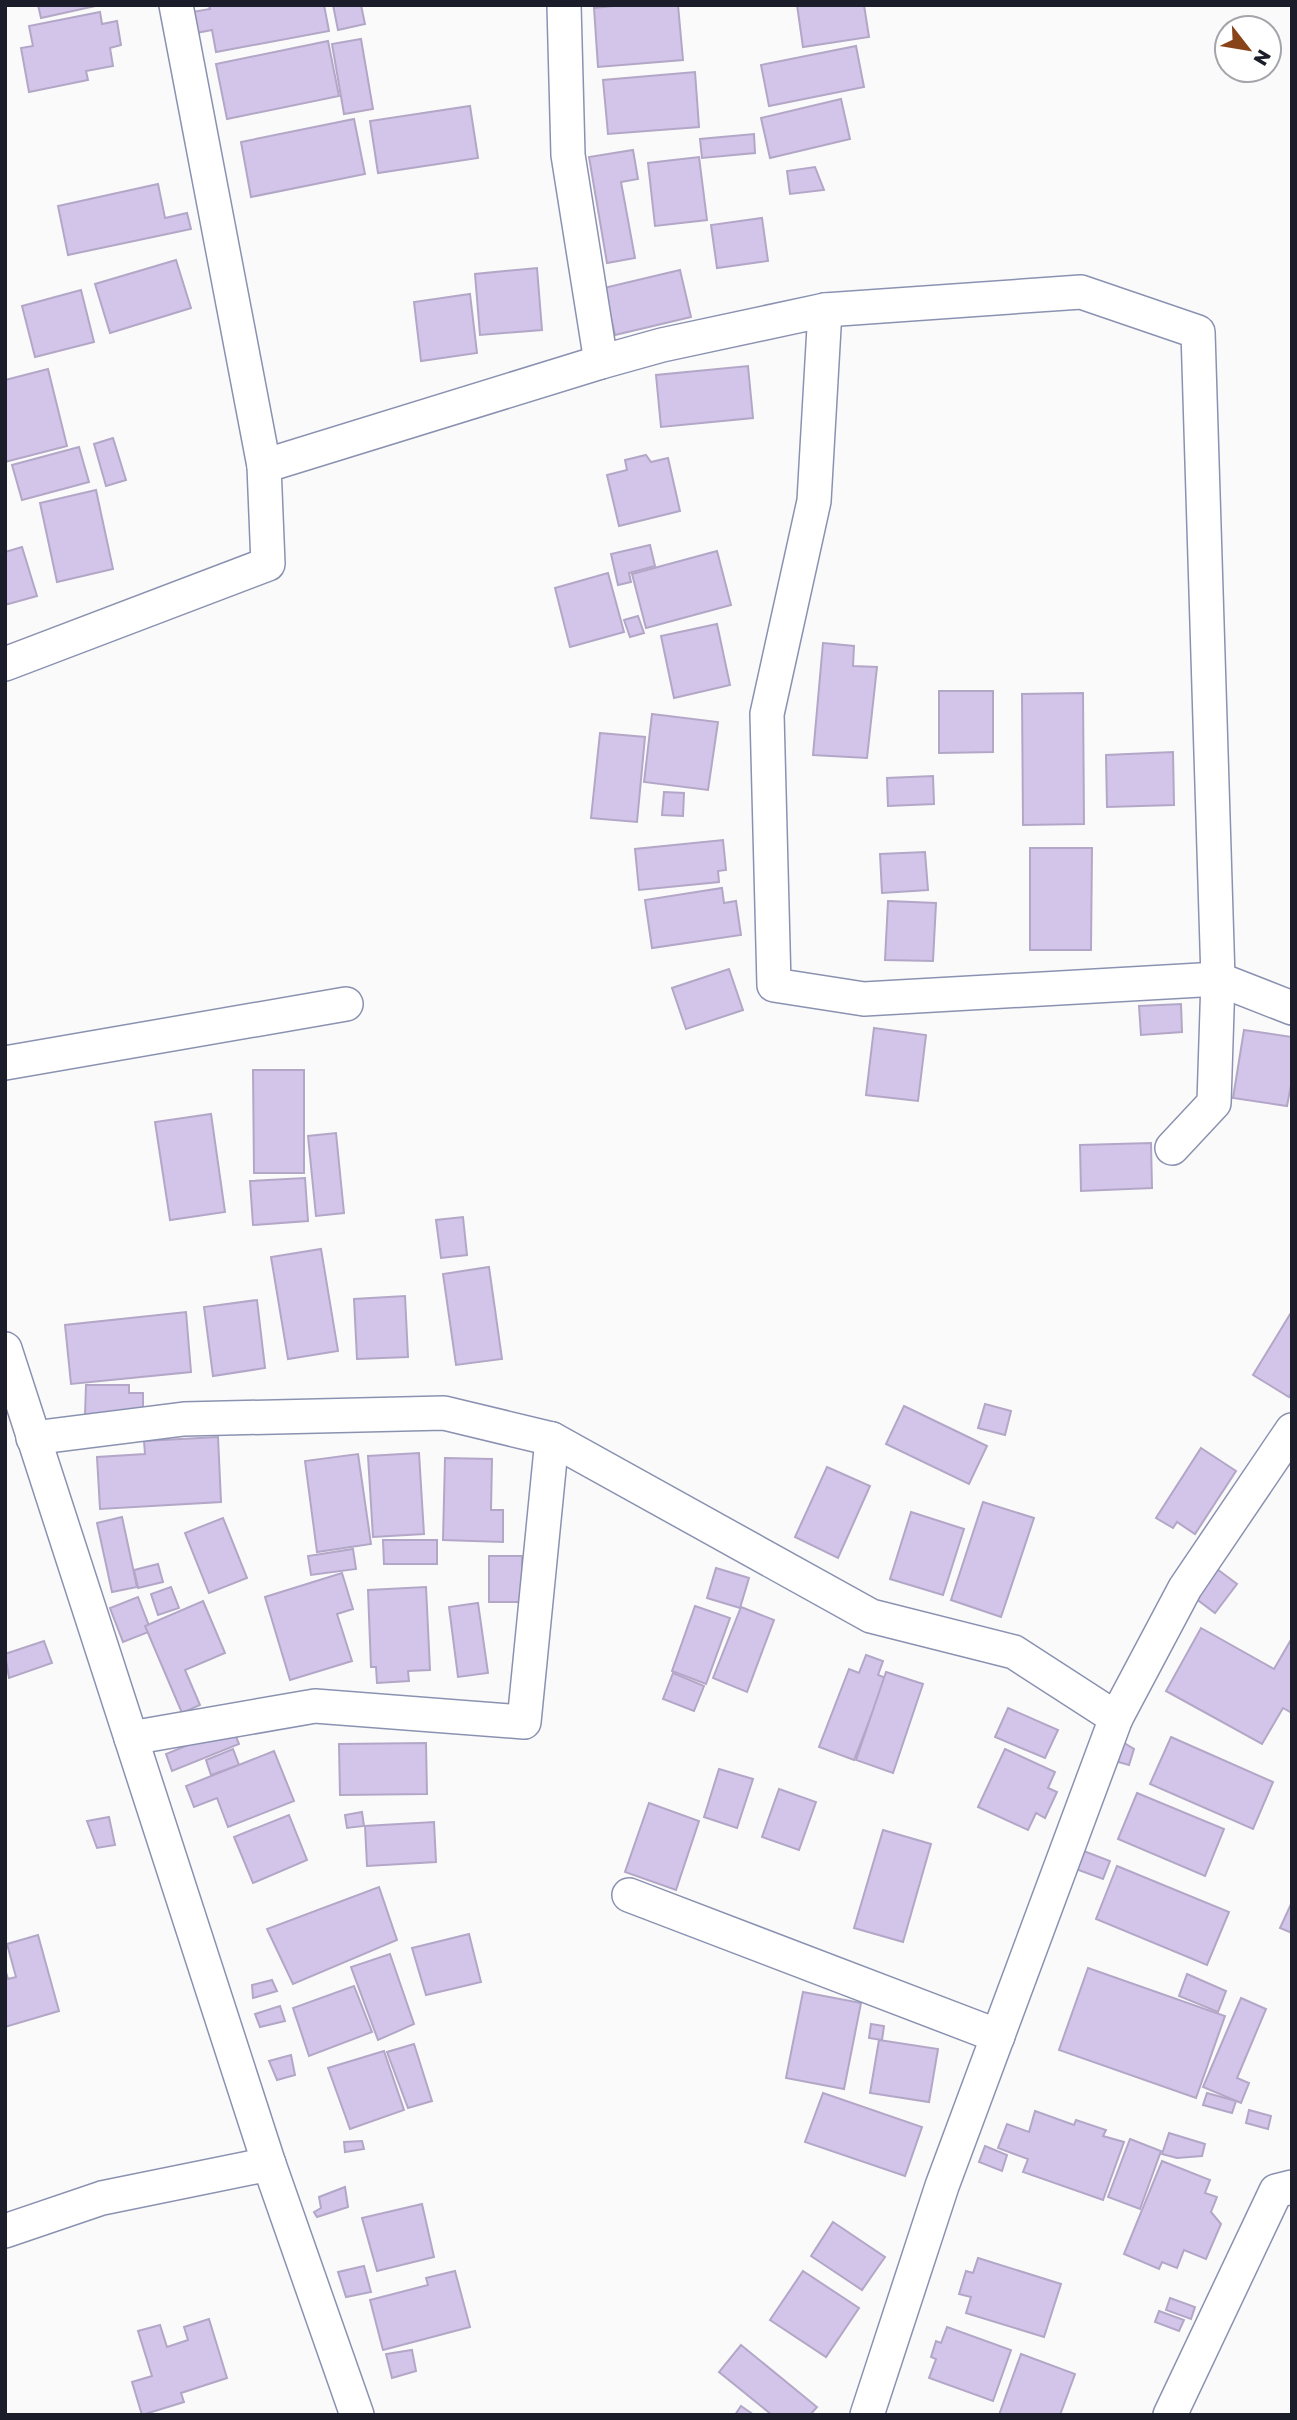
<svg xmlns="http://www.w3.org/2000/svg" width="1297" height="2420" font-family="'Golos Text',sans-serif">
  <rect width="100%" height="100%" fill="#fafafa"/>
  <g fill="#d3c5e9" stroke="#b3a7c7" stroke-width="2">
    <path d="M38,5H100L41,18Z"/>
    <path d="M209,5H324L329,31L216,52L212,30L196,33L192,12L210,9Z"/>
    <path d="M333,5H361L365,24L338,30Z"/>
    <path d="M623,5H678L683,60L598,67L594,8Z"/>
    <path d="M797,5H864L869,37L803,47Z"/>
    <path d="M100,12L102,24L117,21L121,45L110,48L113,66L86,71L88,80L29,92L21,48L33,46L29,26Z"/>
    <path d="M361,39L373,109L344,114L332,44Z"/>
    <path d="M328,41L339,96L227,119L216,64Z"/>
    <path d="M856,46L864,87L769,106L761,65Z"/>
    <path d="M695,72L699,127L608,134L603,80Z"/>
    <path d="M841,99L850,139L770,158L761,118Z"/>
    <path d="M470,106L478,158L378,173L370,121Z"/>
    <path d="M354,119L365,174L251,197L241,142Z"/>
    <path d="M754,134L755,153L702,158L700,139Z"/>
    <path d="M633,150L638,179L621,182L635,258L607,263L589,157Z"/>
    <path d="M699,157L707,220L655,226L648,163Z"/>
    <path d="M815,167L824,190L790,194L787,171Z"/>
    <path d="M158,184L165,218L187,213L191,229L68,255L58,206Z"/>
    <path d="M762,218L768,261L717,268L711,225Z"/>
    <path d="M176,260L191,308L110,333L95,284Z"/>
    <path d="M537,268L542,330L480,335L475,274Z"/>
    <path d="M680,270L691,317L615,335L604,288Z"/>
    <path d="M81,290L94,342L35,357L22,306Z"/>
    <path d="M470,294L477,353L421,361L414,302Z"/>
    <path d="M748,366L753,418L661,427L656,375Z"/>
    <path d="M48,369L67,446L5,462V380Z"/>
    <path d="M113,438L126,480L106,486L94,444Z"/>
    <path d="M79,447L89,482L22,500L12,465Z"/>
    <path d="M646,455L651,462L668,458L680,511L619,526L607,475L627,470L625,460Z"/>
    <path d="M96,490L113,569L57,582L40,503Z"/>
    <path d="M650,545L655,566L629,573L631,582L618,585L611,554Z"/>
    <path d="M22,547L37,596L5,605V552Z"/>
    <path d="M717,551L731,605L646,628L632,574Z"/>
    <path d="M608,573L624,632L570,647L555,588Z"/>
    <path d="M638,616L644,633L630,637L624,620Z"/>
    <path d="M717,624L730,685L674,698L661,636Z"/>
    <path d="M823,643L854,646L853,666L877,667L867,758L813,755Z"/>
    <path d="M939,691H993V752L939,753Z"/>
    <path d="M1083,693L1084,824L1023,825L1022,694Z"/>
    <path d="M652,714L718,722L708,790L644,782Z"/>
    <path d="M600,733L645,737L637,822L591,818Z"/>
    <path d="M1173,752L1174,805L1107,807L1106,755Z"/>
    <path d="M933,776L934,804L888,806L887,778Z"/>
    <path d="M664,792L684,793L683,816L662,815Z"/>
    <path d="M723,840L726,870L718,871L719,882L639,890L635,849Z"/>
    <path d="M1030,848H1092L1091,950H1030Z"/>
    <path d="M925,852L928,890L882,893L880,854Z"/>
    <path d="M722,888L724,903L736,901L741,935L652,948L645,900Z"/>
    <path d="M888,901L936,903L933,961L885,960Z"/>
    <path d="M729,969L743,1010L686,1029L672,988Z"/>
    <path d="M1181,1004L1182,1032L1141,1035L1139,1006Z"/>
    <path d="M874,1028L926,1035L918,1101L866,1095Z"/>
    <path d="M1244,1030L1292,1037V1080L1287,1106L1233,1098Z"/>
    <path d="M253,1070H304V1173H254Z"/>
    <path d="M211,1114L225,1212L170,1220L155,1122Z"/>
    <path d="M336,1133L344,1213L316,1216L308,1136Z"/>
    <path d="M1151,1143L1152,1188L1081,1191L1080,1145Z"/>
    <path d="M305,1178L308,1221L253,1225L250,1181Z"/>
    <path d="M463,1217L467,1255L441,1258L436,1220Z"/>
    <path d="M321,1249L338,1351L288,1359L271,1257Z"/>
    <path d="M489,1267L502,1359L456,1365L443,1274Z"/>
    <path d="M405,1296L408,1357L357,1359L354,1299Z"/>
    <path d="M257,1300L265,1368L213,1376L204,1307Z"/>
    <path d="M1292,1311V1392L1289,1397L1253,1375Z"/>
    <path d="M186,1312L191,1372L71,1384L65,1325Z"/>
    <path d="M86,1385H129V1393H143V1415H85Z"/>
    <path d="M985,1404L1011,1411L1005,1435L978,1428Z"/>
    <path d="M904,1406L987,1446L969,1484L886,1444Z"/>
    <path d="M218,1437L221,1502L100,1509L97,1457L145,1454L144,1441Z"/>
    <path d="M1201,1448L1236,1471L1195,1534L1177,1522L1173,1528L1156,1518Z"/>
    <path d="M419,1453L424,1534L373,1537L368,1456Z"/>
    <path d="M358,1454L371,1544L317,1552L305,1461Z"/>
    <path d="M445,1458L492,1459L491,1510H503V1542L443,1540Z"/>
    <path d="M827,1467L870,1486L838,1558L795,1537Z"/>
    <path d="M983,1502L1034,1518L1001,1617L951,1600Z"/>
    <path d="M911,1512L964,1529L943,1595L890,1579Z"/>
    <path d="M122,1517L137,1587L112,1592L97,1523Z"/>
    <path d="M223,1518L247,1578L209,1593L185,1533Z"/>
    <path d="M383,1540H437V1564H384Z"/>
    <path d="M353,1549L356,1569L311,1575L308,1556Z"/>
    <rect x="489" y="1556" width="33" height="46"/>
    <path d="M158,1564L163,1582L138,1588L134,1570Z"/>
    <path d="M716,1568L749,1578L740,1608L707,1598Z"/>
    <path d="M1217,1569L1237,1584L1215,1613L1195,1598Z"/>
    <path d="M342,1573L353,1609L337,1614L352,1661L290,1680L265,1597Z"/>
    <path d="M171,1587L179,1608L158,1615L151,1594Z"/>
    <path d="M426,1587L430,1670L408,1671L409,1681L377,1683L376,1667H371L368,1590Z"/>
    <path d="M138,1597L151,1631L123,1642L110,1608Z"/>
    <path d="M203,1601L225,1653L185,1670L200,1705L182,1713L145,1626Z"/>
    <path d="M478,1603L488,1673L458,1677L449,1607Z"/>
    <path d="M695,1606L730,1618L706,1684L672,1671Z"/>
    <path d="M741,1607L774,1620L747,1692L713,1678Z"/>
    <path d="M1201,1628L1274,1669L1292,1638V1713L1283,1708L1262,1744L1166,1691Z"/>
    <path d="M44,1641L52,1663L9,1678L5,1654Z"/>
    <path d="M866,1655L883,1661L878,1675L886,1678L854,1760L819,1747L849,1669L859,1673Z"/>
    <path d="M886,1672L923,1684L893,1773L856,1760Z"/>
    <path d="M673,1673L704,1686L694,1711L663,1699Z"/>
    <path d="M1008,1708L1058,1730L1045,1758L995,1737Z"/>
    <path d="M232,1727L239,1744L172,1771L166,1754Z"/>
    <path d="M1171,1737L1273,1782L1253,1829L1150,1784Z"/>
    <path d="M1121,1741L1134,1749L1129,1765L1115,1761Z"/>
    <path d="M426,1743L427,1794L340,1795L339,1744Z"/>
    <path d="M233,1749L239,1765L211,1775L206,1760Z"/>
    <path d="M1005,1749L1055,1772L1048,1788L1057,1792L1045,1818L1036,1813L1028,1830L978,1807Z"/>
    <path d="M274,1751L294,1801L228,1827L217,1798L194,1807L186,1786Z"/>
    <path d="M719,1769L753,1779L737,1828L704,1817Z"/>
    <path d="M779,1789L816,1802L799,1850L762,1837Z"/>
    <path d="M1137,1793L1224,1829L1205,1876L1118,1839Z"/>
    <path d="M649,1803L699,1821L676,1890L625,1872Z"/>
    <path d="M362,1812L364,1826L347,1828L345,1815Z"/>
    <path d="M289,1815L307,1860L253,1883L234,1837Z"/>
    <path d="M109,1817L115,1845L97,1848L87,1821Z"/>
    <path d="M434,1822L436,1862L367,1866L365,1826Z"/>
    <path d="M883,1830L931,1844L903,1942L854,1928Z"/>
    <path d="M1081,1850L1110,1861L1103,1879L1073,1868Z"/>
    <path d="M1117,1866L1229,1912L1207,1965L1096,1919Z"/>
    <path d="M379,1887L397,1940L293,1984L267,1929Z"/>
    <path d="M1292,1902V1933L1280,1928Z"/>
    <path d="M469,1934L481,1982L426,1995L412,1948Z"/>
    <path d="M38,1935L59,2011L5,2027V1969L8,1979L16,1977L7,1944Z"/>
    <path d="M390,1954L414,2024L378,2040L351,1967Z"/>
    <path d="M1088,1968L1225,2016L1196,2098L1059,2050Z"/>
    <path d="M1187,1974L1226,1991L1218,2012L1179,1996Z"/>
    <path d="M272,1980L277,1991L253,1998L252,1985Z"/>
    <path d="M354,1986L372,2032L309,2056L293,2008Z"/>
    <path d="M803,1992L861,2003L844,2089L786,2078Z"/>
    <path d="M1241,1998L1266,2009L1237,2078L1249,2083L1241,2103L1203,2087Z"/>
    <path d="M280,2006L285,2021L260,2027L255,2014Z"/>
    <path d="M871,2024L884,2026L882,2040L869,2038Z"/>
    <path d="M879,2040L938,2049L929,2102L870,2093Z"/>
    <path d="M414,2044L432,2101L408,2108L387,2052Z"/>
    <path d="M384,2051L404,2110L350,2129L328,2068Z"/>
    <path d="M291,2055L295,2075L277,2080L269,2061Z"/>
    <path d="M823,2093L922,2127L905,2176L805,2142Z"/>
    <path d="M1207,2093L1236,2101L1232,2113L1203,2105Z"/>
    <path d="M1249,2110L1271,2116L1268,2129L1246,2123Z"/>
    <path d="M1035,2111L1074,2125L1076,2120L1106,2130L1103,2136L1124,2142L1103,2200L1023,2172L1028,2159L998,2148L1007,2124L1029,2132Z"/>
    <path d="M1169,2133L1205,2144L1202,2156L1177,2158L1162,2154Z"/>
    <path d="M1130,2139L1161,2151L1140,2209L1108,2197Z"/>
    <path d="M362,2141L364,2149L345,2152L344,2142Z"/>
    <path d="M985,2146L1007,2155L1002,2171L979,2162Z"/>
    <path d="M1162,2161L1210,2180L1205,2193L1217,2197L1211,2212L1221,2224L1206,2259L1184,2250L1177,2268L1162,2262L1159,2269L1124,2254Z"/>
    <path d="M345,2187L348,2207L317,2217L314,2212L321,2208L319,2197Z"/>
    <path d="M422,2204L434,2257L377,2271L362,2218Z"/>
    <path d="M833,2222L885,2257L862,2290L811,2256Z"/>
    <path d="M978,2258L1061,2284L1044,2337L966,2313L971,2297L959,2294L966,2271L973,2273Z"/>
    <path d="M364,2266L371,2292L346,2297L338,2272Z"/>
    <path d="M455,2271L470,2327L383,2350L370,2300L428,2285L426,2278Z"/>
    <path d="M803,2271L859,2308L826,2357L770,2320Z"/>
    <path d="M1170,2298L1195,2307L1191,2319L1166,2310Z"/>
    <path d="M1159,2311L1184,2320L1179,2331L1155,2322Z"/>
    <path d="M209,2319L227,2378L181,2393L184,2402L142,2415L132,2382L152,2376L138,2331L160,2325L167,2347L188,2340L184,2327Z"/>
    <path d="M947,2327L1011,2350L993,2401L929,2378L936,2359L931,2357L936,2341L941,2343Z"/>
    <path d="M741,2345L817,2407L810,2415H772L719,2372Z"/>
    <path d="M412,2350L416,2371L392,2378L386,2354Z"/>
    <path d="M1021,2354L1075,2374L1060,2415H999Z"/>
    <path d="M741,2406L754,2415H735Z"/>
  </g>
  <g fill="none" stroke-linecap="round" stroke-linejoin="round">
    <g stroke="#8b92b1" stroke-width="36">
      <g id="street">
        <path d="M176,5L264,466"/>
        <path d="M564,5L568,155L601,362"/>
        <path d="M825,310L1081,292L1198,332L1218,979L1214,1103L1172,1148"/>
        <path d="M5,664L268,564L264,466L601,362L662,345L825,310L814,501L767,714L774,985L864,999L1218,979L1292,1008"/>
        <path d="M5,1063L346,1004"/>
        <path d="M5,1349L269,2164L357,2415"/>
        <path d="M33,1438L184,1419L444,1413L552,1439L871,1616L1014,1652L1116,1718L942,2186L867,2415"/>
        <path d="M1116,1718L1185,1588L1292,1430"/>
        <path d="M131,1738L315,1706L524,1722L552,1439"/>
        <path d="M629,1895L998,2036"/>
        <path d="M5,2231L102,2198L269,2164"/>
        <path d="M1170,2415L1276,2191L1292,2187"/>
      </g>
    </g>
    <use href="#street" stroke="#fff" stroke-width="33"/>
  </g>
  <rect width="1297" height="2420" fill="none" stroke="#1b1e2a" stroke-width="14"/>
  <g transform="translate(1248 49) rotate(121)"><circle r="33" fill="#ffffff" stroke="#a4a5aa" stroke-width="2"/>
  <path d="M0-5L12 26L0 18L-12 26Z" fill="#884418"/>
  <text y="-10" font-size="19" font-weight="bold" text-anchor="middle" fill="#1b1e2a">N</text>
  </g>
</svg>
